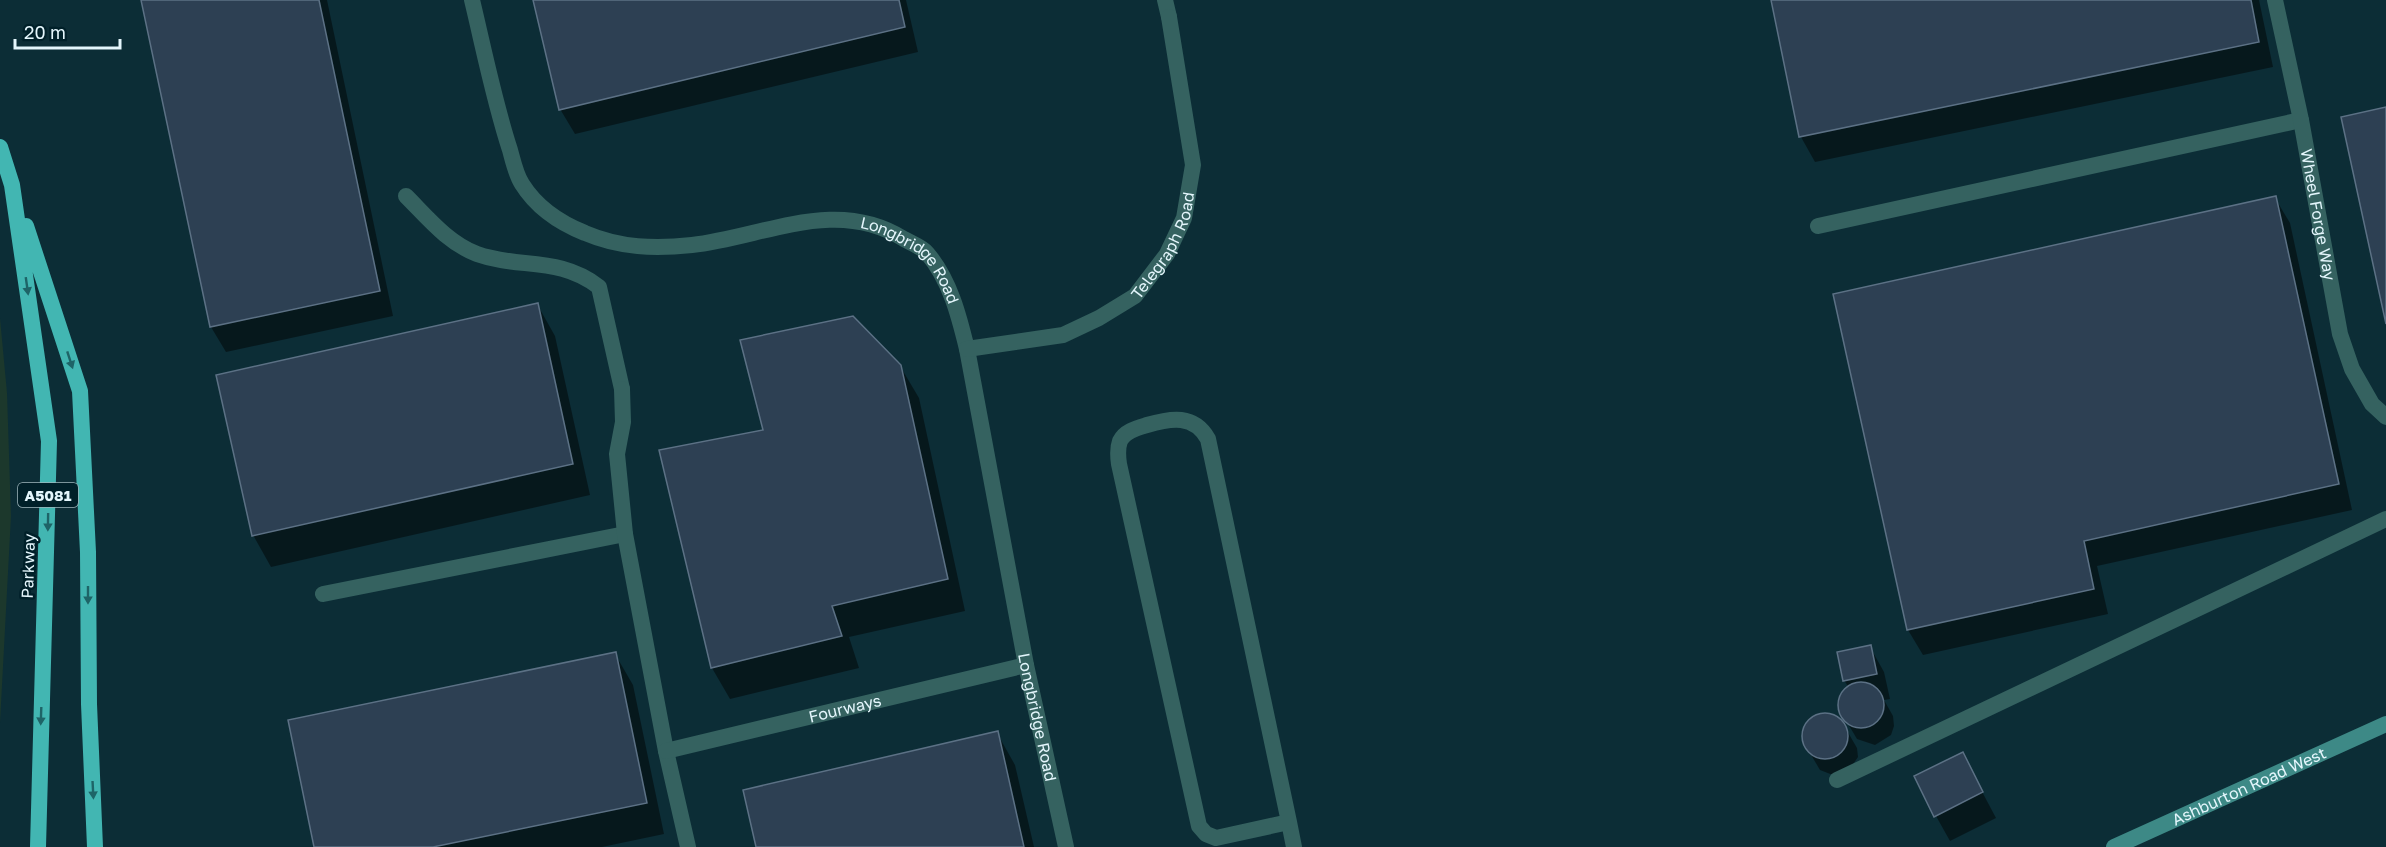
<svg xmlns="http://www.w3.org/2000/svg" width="2386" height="847" viewBox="0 0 2386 847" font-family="'Golos Text',sans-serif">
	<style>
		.built { fill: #0c2d36 }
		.green { fill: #1c382c }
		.shadow { fill: #0007 }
		.building { fill: #2d4053; stroke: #5c7185; stroke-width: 1.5 }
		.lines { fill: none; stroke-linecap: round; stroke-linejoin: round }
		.service { stroke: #356260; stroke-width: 16 }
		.minor { stroke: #356260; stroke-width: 16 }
		.secondary { stroke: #3d8986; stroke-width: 16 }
		.trunk { stroke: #42b6b2; stroke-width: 16 }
		.oneway { fill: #1e6467 }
		.labels { text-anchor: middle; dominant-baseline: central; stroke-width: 5; stroke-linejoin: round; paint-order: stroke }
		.shield { fill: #002029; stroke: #a0b6bd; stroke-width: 1.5 }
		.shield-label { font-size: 15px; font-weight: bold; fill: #e4f6fc }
		.street-label { font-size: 16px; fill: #e4f6fc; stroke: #002029 }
	</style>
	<rect width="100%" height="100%" fill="#002029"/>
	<path class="built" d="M0 0H2386V847H0Z"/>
	<path class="green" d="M0 318 7 393 11 516 0 723Z"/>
	<path class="shadow" d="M143 0H327L393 316 226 352 211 327Z
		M535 0H906L918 52 575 134 560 109Z
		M1772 0H2259L2273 67 1815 162 1801 137Z
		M2275 198 2290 223 2352 510 2097 566 2108 614 1923 655 1908 630Z
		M537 304 555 336 590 495 271 567 253 535Z
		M900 366 919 398 965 611 849 637 859 668 730 699 712 668 661 451 765 431Z
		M1870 647 1884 672 1890 699 1884 700 1893 716 1894 726 1891 735 1875 745 1857 739 1841 712 1840 703 1849 688 1844 680Z
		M615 654 633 685 664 834 602 847H315Z
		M1833 716 1841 721 1846 729 1857 748 1858 757 1847 773 1838 777 1820 770 1804 743 1803 734 1806 724 1813 718Z
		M997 733 1015 765 1034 847H758Z
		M1962 754 1996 818 1950 841 1936 816Z"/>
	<path class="building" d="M141 0H319L380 291 210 327Z
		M533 0H899L905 27 559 110Z
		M1771 0H2251L2259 42 1799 137Z
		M2386 107V324L2341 117Z
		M2276 196 2339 484 2084 541 2094 589 1907 630 1833 294Z
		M538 303 573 464 252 536 216 375Z
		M853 316 901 365 948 579 832 606 842 636 711 668 659 450 763 430 740 340Z
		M1871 645 1877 674 1843 681 1837 652Z
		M616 652 647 803 433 847H314L288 720Z
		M1838 705a23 23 0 1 1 46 0a23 23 0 1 1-46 0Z
		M1802 736a23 23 0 1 1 46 0a23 23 0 1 1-46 0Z
		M998 731 1024 847H756L743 790Z
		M1963 752 1983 792 1934 817 1914 776Z"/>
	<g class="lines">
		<path class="service" d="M1165 0 1169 17
			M406 196C428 218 448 243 477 254 519 269 559 256 599 287L622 389
			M1818 226 2301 120
			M323 594 625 534
			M1837 780 2386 519
			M1289 822 1216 838 1206 834 1199 826 1119 464C1118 457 1117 449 1120 441 1125 431 1137 428 1147 425 1171 418 1194 414 1208 439L1289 822 1294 847"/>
		<g class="minor">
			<path id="s1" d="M472 0C484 50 494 101 510 150 513 161 516 175 522 184 537 208 560 223 585 233 620 248 655 249 692 245 764 237 836 196 904 239 911 243 922 247 927 253 950 280 959 316 967 349L1026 665 1066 847"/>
			<path id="s2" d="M2275 0 2301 120 2340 334 2352 369 2372 404 2386 417"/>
			<path id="s3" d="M967 349 1063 335 1099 318 1135 296 1167 254 1184 218 1193 165 1169 17"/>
			<path d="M622 389 623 422 617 454 625 534 666 751 688 847"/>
			<path id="s4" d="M666 751 1026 665"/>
		</g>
		<path class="secondary" id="s5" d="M2114 847 2386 724"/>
		<path class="trunk" d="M0 147 12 185 49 441 38 847
			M26 226 80 391 88 552 89 704 95 847"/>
	</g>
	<defs><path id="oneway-solid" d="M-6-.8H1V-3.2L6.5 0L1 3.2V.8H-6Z" transform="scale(1.5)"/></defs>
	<g class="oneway">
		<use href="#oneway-solid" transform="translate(27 286) rotate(82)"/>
		<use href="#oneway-solid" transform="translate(70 360) rotate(72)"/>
		<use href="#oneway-solid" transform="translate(48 522) rotate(91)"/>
		<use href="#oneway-solid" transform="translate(88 595) rotate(90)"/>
		<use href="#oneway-solid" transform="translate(41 716) rotate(92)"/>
		<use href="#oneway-solid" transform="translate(93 790) rotate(87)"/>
	</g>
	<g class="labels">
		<rect class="shield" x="18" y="483" width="60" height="24" rx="4.5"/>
		<g class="shield-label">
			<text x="48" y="495">A5081</text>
		</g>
		<g class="street-label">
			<text stroke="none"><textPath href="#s2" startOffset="219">Wheel Forge Way</textPath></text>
			<text stroke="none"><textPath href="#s3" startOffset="238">Telegraph Road</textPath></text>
			<text stroke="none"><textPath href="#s1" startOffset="618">Longbridge Road</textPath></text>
			<text transform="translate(28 566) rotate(-88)">Parkway</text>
			<text stroke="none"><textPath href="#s4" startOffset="184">Fourways</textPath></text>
			<text stroke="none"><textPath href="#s1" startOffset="1106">Longbridge Road</textPath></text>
			<text stroke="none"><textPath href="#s5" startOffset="148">Ashburton Road West</textPath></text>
		</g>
	</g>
	<path d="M15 39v9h105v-9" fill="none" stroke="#e4f6fc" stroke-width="3"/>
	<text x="24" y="39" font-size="18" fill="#e4f6fc" stroke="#002029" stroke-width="4.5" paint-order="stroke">20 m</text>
</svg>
